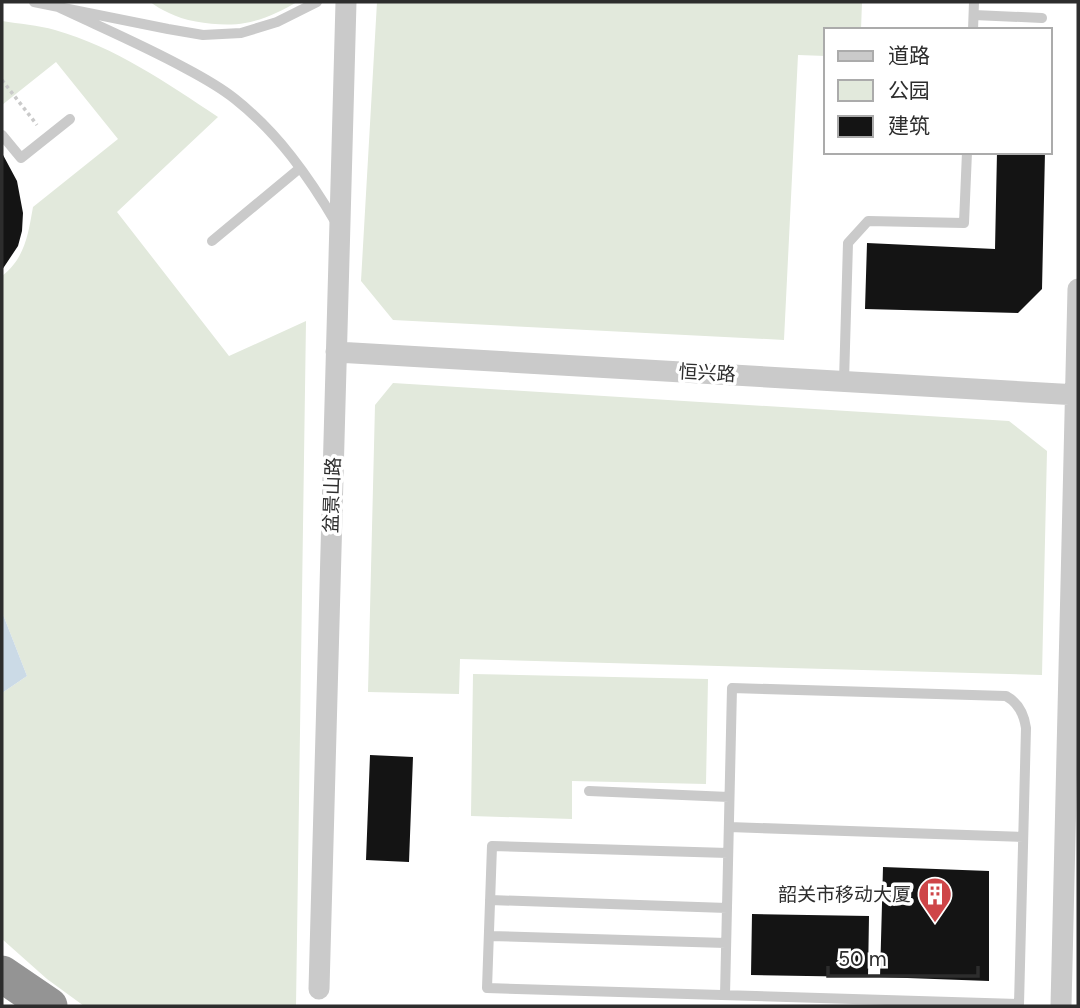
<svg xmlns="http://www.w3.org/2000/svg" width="1080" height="1008" viewBox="0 0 1080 1008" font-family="Figtree,'Noto Sans SC',sans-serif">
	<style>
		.green { fill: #e2e9dc }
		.water { fill: #cbdae6 }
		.building { fill: #141414 }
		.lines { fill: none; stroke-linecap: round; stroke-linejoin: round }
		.path { stroke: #cacaca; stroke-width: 3.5; stroke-dasharray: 3.5 3.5; stroke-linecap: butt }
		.lane { stroke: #cacaca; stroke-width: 10 }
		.street { stroke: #cacaca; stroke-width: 21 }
		.highway { stroke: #949494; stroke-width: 37 }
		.labels { text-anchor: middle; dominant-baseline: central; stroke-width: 7; stroke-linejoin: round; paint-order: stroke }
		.street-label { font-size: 19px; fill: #2d2d2d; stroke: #fff }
		.poi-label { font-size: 19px; fill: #2d2d2d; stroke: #fff; text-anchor: end }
	</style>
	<rect width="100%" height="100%" fill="#fff"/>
	<path class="green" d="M150 2H297C282 11 263 20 245 23 225 27 188 23 169 13 162 10 156 6 150 2Z
		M377 2H862L861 30H826V56L798 55 784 340 393 320 361 281Z
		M2 21C19 24 38 25 55 30 115 47 167 83 218 117L117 212 229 356 306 321 296 1006H84L47 979 2 939V693L27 676 2 612V276C25 258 28 235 33 207L118 139 56 62 2 105Z
		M393 383 1009 421 1047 451 1042 675 460 659 459 694 368 692 375 405Z
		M473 674 708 679 706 784 572 781V819L471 816Z"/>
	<path class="water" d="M2 612 27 676 2 693Z"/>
	<path class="building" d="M997 152H1045L1042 289 1018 313 865 309 867 243 995 249Z
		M2 153 17 181 23 213 22 231 18 246 2 270Z
		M370 755 413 757 409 862 366 860Z
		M883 867 989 871V981L880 977Z
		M752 914 869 916 868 977 751 975Z"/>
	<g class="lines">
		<path class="path" d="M2 80 37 125"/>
		<path class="lane" d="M34 2 168 29 203 35 241 33 277 22 317 2
			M54 5C98 26 143 45 185 68 202 77 220 87 235 99 278 133 309 177 336 223
			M974 15 1042 18
			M973 30 974 2
			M2 135 21 158 70 119
			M212 241 300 168
			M844 381 848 243 868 221 964 223 967 152
			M589 791 729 797
			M729 827 1023 837
			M490 900 727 908
			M489 936 726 943
			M725 995 732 688 1006 696C1019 703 1024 714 1026 728L1019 1004 487 988 492 846 728 853"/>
		<path class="street" d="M336 352 1078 395
			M319 989 346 2
			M1061 1006 1078 289"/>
		<path class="highway" d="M2 974 49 1006"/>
	</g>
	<defs>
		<g id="building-pin" transform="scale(1.75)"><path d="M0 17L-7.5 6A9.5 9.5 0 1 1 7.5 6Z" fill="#ce4548" stroke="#fff"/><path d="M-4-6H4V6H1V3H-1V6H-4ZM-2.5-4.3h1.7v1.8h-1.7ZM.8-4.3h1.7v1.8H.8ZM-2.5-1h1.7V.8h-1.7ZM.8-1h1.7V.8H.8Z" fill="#fff"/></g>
	</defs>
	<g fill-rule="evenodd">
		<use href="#building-pin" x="935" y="894"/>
	</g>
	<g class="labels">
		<g class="street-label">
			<text transform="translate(707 373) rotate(3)">恒兴路</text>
			<text transform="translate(332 495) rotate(-88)">盆景山路</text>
		</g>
		<g class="poi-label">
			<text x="911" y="894">韶关市移动大厦</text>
		</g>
	</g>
	<rect width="1080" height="1008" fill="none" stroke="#2d2d2d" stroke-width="7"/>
	<rect x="824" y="28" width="228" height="126" fill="#ffffff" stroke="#ababab" stroke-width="2"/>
	<rect x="838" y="51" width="35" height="10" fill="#cacaca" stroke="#ababab" stroke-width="2"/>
	<text x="888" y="63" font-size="21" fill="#2d2d2d">道路</text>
	<rect x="838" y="80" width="35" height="21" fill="#e2e9dc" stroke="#ababab" stroke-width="2"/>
	<text x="888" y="98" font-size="21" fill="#2d2d2d">公园</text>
	<rect x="838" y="116" width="35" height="21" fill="#141414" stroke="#ababab" stroke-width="2"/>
	<text x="888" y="133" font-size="21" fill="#2d2d2d">建筑</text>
	<path d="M828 966v10h150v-10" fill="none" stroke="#2d2d2d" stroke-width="3.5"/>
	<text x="838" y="966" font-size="21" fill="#2d2d2d" stroke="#ffffff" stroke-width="5" paint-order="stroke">50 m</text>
</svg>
